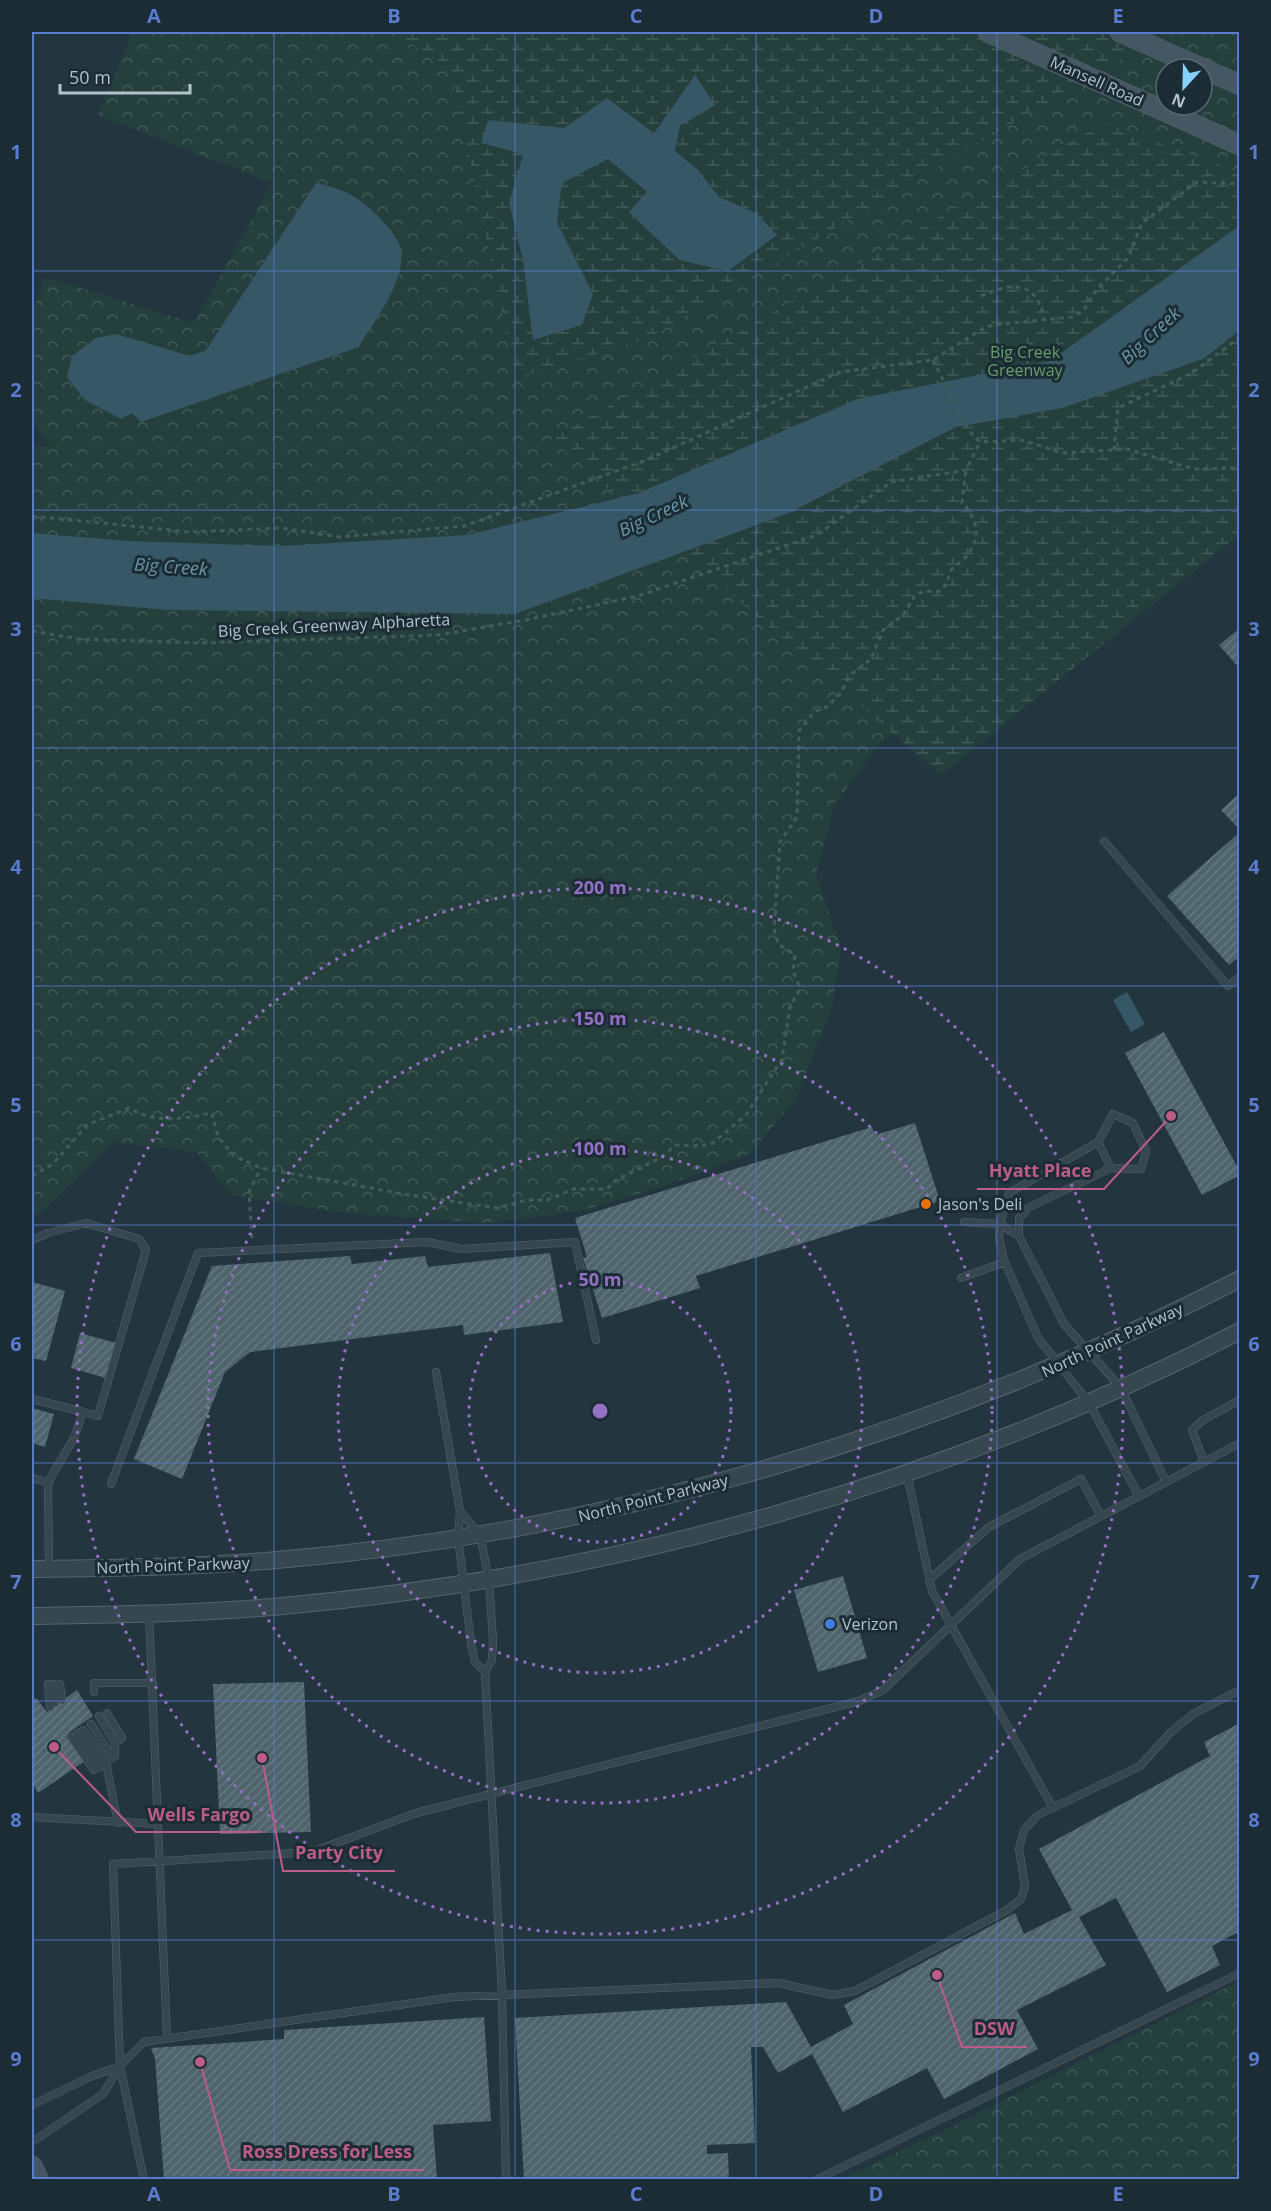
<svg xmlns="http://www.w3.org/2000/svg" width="1271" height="2211" viewBox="0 0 1271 2211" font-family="'Open Sans',sans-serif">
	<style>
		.forest { fill: url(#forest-crowns); fill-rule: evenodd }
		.wetland { fill: url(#wetland-marsh); fill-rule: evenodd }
		.water { fill: #365766 }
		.building { fill: url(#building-hatch) }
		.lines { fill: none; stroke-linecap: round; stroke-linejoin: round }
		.service-casing { stroke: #55646d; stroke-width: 8 }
		.tertiary-casing { stroke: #55646d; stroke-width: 18 }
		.secondary-casing { stroke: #55646d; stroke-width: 21 }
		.path { stroke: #435c58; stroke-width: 3; stroke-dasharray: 4.5 4.5; stroke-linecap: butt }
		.service { stroke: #37474f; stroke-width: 7 }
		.tertiary { stroke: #37474f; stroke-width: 16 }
		.secondary { stroke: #455762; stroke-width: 20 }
		.grid { fill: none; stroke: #597cd2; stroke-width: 1.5; stroke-opacity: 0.55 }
		.ring { fill: none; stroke: #946fc4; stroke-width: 3; stroke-dasharray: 3 6 }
		.food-dot { fill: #e8710a; stroke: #1c2c34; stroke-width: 2 }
		.shop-dot { fill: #3f7fe0; stroke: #1c2c34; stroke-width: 2 }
		.labels { text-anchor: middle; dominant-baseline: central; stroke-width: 6; stroke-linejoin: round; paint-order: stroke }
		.street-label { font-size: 16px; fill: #b3c1ca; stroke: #1c2c34 }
		.park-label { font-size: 16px; fill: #6a9c69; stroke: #1c2c34 }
		.poi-label { font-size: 16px; fill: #b3c1ca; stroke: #1c2c34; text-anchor: start }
		.water-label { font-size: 18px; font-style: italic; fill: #6b96aa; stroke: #1c2c34 }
		.centre { fill: #946fc4; stroke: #1c2c34; stroke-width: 3 }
		.ring-label { font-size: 18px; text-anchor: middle; font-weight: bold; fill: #946fc4; stroke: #1c2c34; stroke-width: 6; stroke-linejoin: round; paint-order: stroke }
		.leader { fill: none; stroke: #bc5c87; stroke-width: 2 }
		.callout-dot { fill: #bc5c87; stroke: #1c2c34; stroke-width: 2 }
		.callout-label { font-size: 18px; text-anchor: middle; font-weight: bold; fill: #bc5c87; stroke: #1c2c34; stroke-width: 6; stroke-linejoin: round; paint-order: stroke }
		.neatline { fill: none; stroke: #597cd2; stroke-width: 2 }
		.grid-label { font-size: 20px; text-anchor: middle; font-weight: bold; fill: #597cd2 }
	</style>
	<defs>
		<pattern id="forest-crowns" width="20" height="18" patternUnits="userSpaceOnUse" patternTransform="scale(1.5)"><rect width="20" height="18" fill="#25403c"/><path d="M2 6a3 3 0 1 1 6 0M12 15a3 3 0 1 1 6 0" fill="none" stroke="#425a57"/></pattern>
		<pattern id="wetland-marsh" width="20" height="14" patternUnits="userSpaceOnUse" patternTransform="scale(1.5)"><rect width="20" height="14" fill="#25403c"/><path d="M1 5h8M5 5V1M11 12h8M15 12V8" fill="none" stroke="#425a57"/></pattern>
		<pattern id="building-hatch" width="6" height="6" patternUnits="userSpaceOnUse" patternTransform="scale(1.5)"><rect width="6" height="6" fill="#4e636c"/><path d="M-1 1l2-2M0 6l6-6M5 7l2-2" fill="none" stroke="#657880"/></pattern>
	</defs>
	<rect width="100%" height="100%" fill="#23363f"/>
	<path class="forest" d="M133 32H392L451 67 513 365 650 337 1167 32H1239V513L966 682 879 744 835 804 816 875 841 948 832 1007 795 1100 750 1154 667 1185 581 1211 486 1223 345 1213 231 1195 197 1152 114 1142 42 1211 32 1217V446H51L32 421V314L45 277 194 323 272 183 98 115ZM1166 69H1202V105H1166Z
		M1239 1981V2179H840L943 2131Z"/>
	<path class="wetland" d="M392 32H1167L650 337 516 379 451 68ZM695 76 680 126 675 151 697 169 719 197 756 213 647 192 608 159 562 182 557 221 593 294 582 324 533 340 523 260 509 203 523 154 488 120 564 128 607 99 654 133Z
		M1104 123 1239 172V535L941 775 551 439Z"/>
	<path class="water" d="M695 75 715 105 680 126 675 151 697 169 719 197 756 213 777 235 728 271 679 260 629 212 647 192 608 159 562 183 557 222 593 294 582 325 533 340 523 260 509 203 523 154 481 143 488 120 564 128 607 98 654 133Z
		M316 183C343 189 360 197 379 217 387 225 400 240 401 251 405 284 374 320 359 347L141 422 132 413 121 419 85 400 67 377 72 356 96 338 116 334 190 356 206 350Z
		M1239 226V331L1203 359 1062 408 956 427 789 513 515 614 167 610 32 598V533L128 541 282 546 467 535 639 493 857 399 1050 361Z
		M1127 992 1145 1024 1131 1032 1113 1000Z"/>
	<path class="building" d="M1240 628V669L1219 645Z
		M1240 793V830L1221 810Z
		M1240 832V956L1229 965 1167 896Z
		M1164 1032 1240 1172V1175L1202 1195 1125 1053Z
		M915 1123 940 1201 696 1276 700 1288 602 1318 583 1258 587 1257 575 1218 872 1127 875 1135Z
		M550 1253 563 1322 464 1335 463 1325 250 1352 225 1372 182 1479 134 1459 212 1266 350 1256 352 1264 425 1256 428 1267Z
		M32 1282 65 1291 46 1361 32 1358Z
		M80 1333 116 1343 106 1378 71 1368Z
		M32 1408 54 1414 45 1447 32 1443Z
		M843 1576 867 1658 818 1672 794 1590Z
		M304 1682 311 1832 220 1834 213 1684Z
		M77 1690 93 1716 67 1734 85 1761 38 1793 32 1782V1701L36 1698 47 1712Z
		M1240 1723V1931L1212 1946 1220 1965 1167 1992 1116 1898 1079 1917 1106 1965 1017 2010 1038 2049 944 2099 927 2068 843 2112 812 2054 778 2073 763 2047H751L755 2143 707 2145V2154L728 2153 729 2180H524L515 2018 786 2002 811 2047 853 2024 844 2005 1015 1913 1024 1934 1072 1910 1039 1849 1210 1756 1204 1742Z
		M484 2017 491 2121 433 2125 437 2180H164L155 2059 151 2048 284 2039V2030Z"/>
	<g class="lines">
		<g class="service-casing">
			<path id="service" d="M1104 841 1228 986 1240 977
				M1098 1142 1113 1114 1133 1123 1146 1151 1141 1169 1111 1168
				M964 1222 1000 1224 1019 1236 1064 1324 1121 1388 1166 1482
				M1019 1236V1218L1028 1208 1111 1168 1098 1142 1009 1193 1000 1224 999 1239 1004 1260 1038 1338 1089 1403 1139 1496
				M32 1240 48 1233 86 1223 139 1239 146 1250 98 1416 83 1412
				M961 1278 1005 1262
				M436 1372 460 1511 458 1538 471 1643 475 1662 485 1672
				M32 1399 83 1412 74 1438 51 1477 48 1486 49 1567
				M1204 1462 1192 1430 1203 1420 1240 1400
				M907 1474 932 1591 1053 1808
				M32 1478 49 1483
				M111 1484 198 1253 427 1242 462 1249 575 1242 596 1340
				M460 1511 480 1535 489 1580 493 1640 492 1660 485 1672 502 1994 506 2180
				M929 1580 989 1527 1081 1479 1101 1516
				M149 1613 167 2038
				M94 1683V1692
				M98 1683H153
				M48 1684 50 1707
				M54 1684 55 1703
				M60 1684 62 1700
				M99 1716 115 1743
				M91 1724 113 1758
				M83 1730 106 1763 118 1823
				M77 1733 100 1767
				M71 1737 94 1770 115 1756V1743L122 1738 107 1713
				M32 1817 158 1824
				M32 2105 90 2077 120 2066
				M32 2142 103 2094 120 2066 144 2042 454 1997 778 1983 833 1995 855 1991 1007 1910 1021 1899 1025 1886 1019 1849 1024 1830 1038 1815 1140 1766 1171 1732 1193 1714 1240 1690
				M144 2180 120 2066 113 1864 312 1852 416 1813 859 1701 883 1690 1020 1559 1240 1443
				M816 2180 1240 1973"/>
		</g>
		<g class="tertiary-casing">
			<path id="tertiary" d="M32 1569C113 1568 196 1567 277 1560 614 1532 939 1433 1240 1279
				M32 1616C115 1614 200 1614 283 1606 616 1576 942 1484 1240 1331"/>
		</g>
		<g class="secondary-casing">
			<path id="secondary" d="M988 32 1240 145
				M1120 32 1240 85
				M32 2166 39 2180"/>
		</g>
		<path class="path" d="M981 296C1010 283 1036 279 1044 318
			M933 360 968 430 980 442 1022 440 1062 453 1127 449 1194 469 1240 468
			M1114 450 1118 408 1192 373 1240 337
			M32 516 190 532 281 528 340 537 464 526 644 461 840 372 933 360 982 329 993 325 1072 317 1083 311 1097 289 1128 258 1142 223 1197 182 1240 184
			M32 631 79 639 201 643 438 635 526 620 638 596 817 535 891 482 966 470 980 442
			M32 1176 53 1164 87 1125 129 1108C156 1124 182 1119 212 1113L218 1137 234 1156 261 1168 409 1195 498 1208 527 1200H547L573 1189H607L616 1180 660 1158 676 1145 701 1146 713 1143 746 1115 782 1059 790 1007 800 988 793 971 795 955 778 944 774 928 780 842 797 817 799 731 814 712 827 707 841 693 850 675 871 659 883 630 903 615 916 594 926 591 938 592C948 586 947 578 952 569 955 565 959 564 963 560 982 540 979 521 962 503L966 470
			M252 1238 249 1192 261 1168"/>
		<use href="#service" class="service"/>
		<use href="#tertiary" class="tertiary"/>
		<use href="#secondary" class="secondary"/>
	</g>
	<path class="grid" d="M274 32V2180M515 32V2180M756 32V2180M997 32V2180M32 271H1240M32 510H1240M32 748H1240M32 986H1240M32 1225H1240M32 1463H1240M32 1701H1240M32 1940H1240"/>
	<g class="ring">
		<circle cx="600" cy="1411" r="131"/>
		<circle cx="600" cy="1411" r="262"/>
		<circle cx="600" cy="1411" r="392"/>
		<circle cx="600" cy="1411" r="523"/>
	</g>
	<circle class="food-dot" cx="926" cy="1204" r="6"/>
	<circle class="shop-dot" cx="830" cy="1624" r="6"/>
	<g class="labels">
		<g class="street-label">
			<text transform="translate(1097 81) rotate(24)">Mansell Road</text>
			<text transform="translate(334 625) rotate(-3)">Big Creek Greenway Alpharetta</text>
			<text transform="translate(1112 1340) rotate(-25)">North Point Parkway</text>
			<text transform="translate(653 1498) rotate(-14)">North Point Parkway</text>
			<text transform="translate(173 1565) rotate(-2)">North Point Parkway</text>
		</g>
		<g class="park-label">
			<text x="1025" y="352">Big Creek<tspan x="1025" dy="18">Greenway</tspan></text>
		</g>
		<g class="poi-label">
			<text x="938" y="1204">Jason's Deli</text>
			<text x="842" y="1624">Verizon</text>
		</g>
		<g class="water-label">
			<text transform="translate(1150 335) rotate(-43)">Big Creek</text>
			<text transform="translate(653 515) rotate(-25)">Big Creek</text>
			<text transform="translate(171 566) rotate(4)">Big Creek</text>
		</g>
	</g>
	<circle cx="600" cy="1411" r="9" class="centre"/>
	<g class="ring-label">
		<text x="600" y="894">200 m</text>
		<text x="600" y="1025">150 m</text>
		<text x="600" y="1155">100 m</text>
		<text x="600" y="1286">50 m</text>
	</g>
	<path class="leader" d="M1171 1116L1104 1189H977M54 1747L136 1832H262M262 1758L283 1871H395M937 1975L962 2047H1027M200 2062L230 2170H424"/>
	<g class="callout-dot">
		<circle cx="1171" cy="1116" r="6"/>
		<circle cx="54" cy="1747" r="6"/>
		<circle cx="262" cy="1758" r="6"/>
		<circle cx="937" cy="1975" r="6"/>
		<circle cx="200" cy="2062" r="6"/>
	</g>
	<g class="callout-label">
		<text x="1040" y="1177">Hyatt Place</text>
		<text x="199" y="1821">Wells Fargo</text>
		<text x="339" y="1859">Party City</text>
		<text x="994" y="2035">DSW</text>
		<text x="327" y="2158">Ross Dress for Less</text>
	</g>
	<rect width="1271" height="2211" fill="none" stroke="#1c2c34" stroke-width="66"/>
	<g transform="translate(1184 87) rotate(202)"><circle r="28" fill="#1c2c34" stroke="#586870" stroke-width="1.5"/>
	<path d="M0-4.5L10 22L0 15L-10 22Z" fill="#86d1fc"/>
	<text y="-9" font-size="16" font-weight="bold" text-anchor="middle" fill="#b3c1ca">N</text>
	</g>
	<path d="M60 84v9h130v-9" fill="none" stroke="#b3c1ca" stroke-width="3"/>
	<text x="69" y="84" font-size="18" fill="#b3c1ca" stroke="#1c2c34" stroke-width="4.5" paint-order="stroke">50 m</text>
	<rect x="33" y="33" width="1205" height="2145" class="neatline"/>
	<g class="grid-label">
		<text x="154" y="23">A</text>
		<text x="394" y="23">B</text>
		<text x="636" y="23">C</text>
		<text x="876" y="23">D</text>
		<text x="1118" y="23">E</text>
		<text x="16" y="159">1</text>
		<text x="1254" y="159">1</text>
		<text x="16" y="397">2</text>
		<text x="1254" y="397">2</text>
		<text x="16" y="636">3</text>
		<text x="1254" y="636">3</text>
		<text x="16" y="874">4</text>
		<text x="1254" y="874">4</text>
		<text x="16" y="1112">5</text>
		<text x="1254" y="1112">5</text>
		<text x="16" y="1351">6</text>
		<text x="1254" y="1351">6</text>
		<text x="16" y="1589">7</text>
		<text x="1254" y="1589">7</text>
		<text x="16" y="1827">8</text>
		<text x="1254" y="1827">8</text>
		<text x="16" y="2066">9</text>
		<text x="1254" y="2066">9</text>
		<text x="154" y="2201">A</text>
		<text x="394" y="2201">B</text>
		<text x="636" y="2201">C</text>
		<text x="876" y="2201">D</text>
		<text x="1118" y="2201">E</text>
	</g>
</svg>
